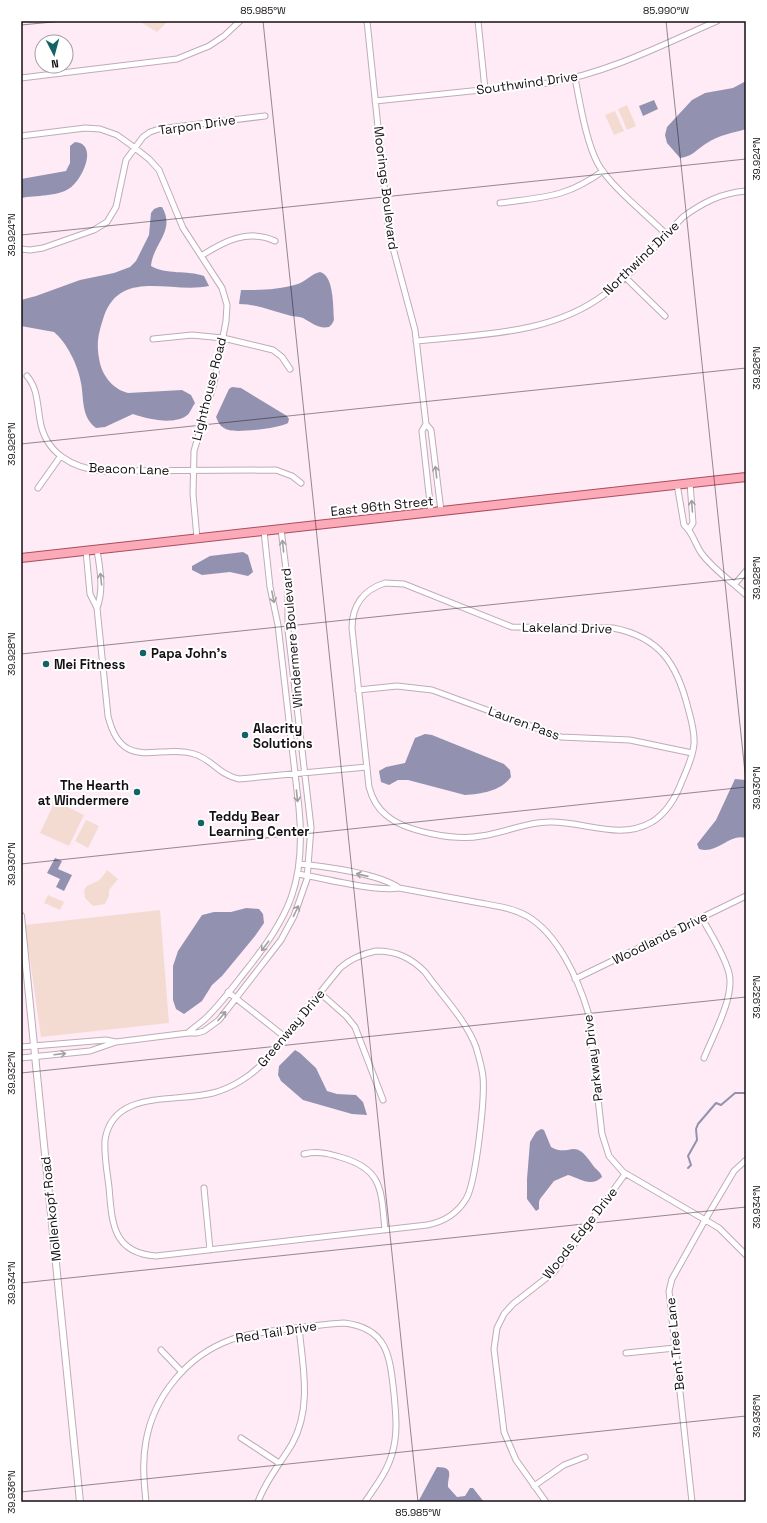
<svg xmlns="http://www.w3.org/2000/svg" width="767" height="1523" viewBox="0 0 767 1523" font-family="'Space Grotesk',sans-serif">
	<style>
		.green { fill: #f4dbd2 }
		.water { fill: #9292b0 }
		.lines { fill: none; stroke-linecap: round; stroke-linejoin: round }
		.stream { stroke: #9292b0; stroke-width: 2 }
		.minor-casing { stroke: #c0abb7; stroke-width: 7 }
		.tertiary-casing { stroke: #c0abb7; stroke-width: 8 }
		.primary-casing { stroke: #aa4d5f; stroke-width: 10 }
		.minor { stroke: #fff; stroke-width: 5 }
		.tertiary { stroke: #fff; stroke-width: 6 }
		.primary { stroke: #fca9b8; stroke-width: 8 }
		.oneway { stroke: #a19fa0 }
		.ticks { fill: none; stroke: #150e12; stroke-width: 1; stroke-opacity: 0.45 }
		.poi-dot { fill: #136366; stroke: #fff; stroke-width: 1.5 }
		.labels { text-anchor: middle; dominant-baseline: central; stroke-width: 4; stroke-linejoin: round; paint-order: stroke }
		.street-label { font-size: 13px; fill: #150e12; stroke: #fff }
		.poi-label { font-size: 13px; font-weight: bold; fill: #150e12; stroke: #fff; text-anchor: start }
		.neatline { fill: none; stroke: #150e12; stroke-width: 1.5 }
		.ticks-label { font-size: 10px; text-anchor: middle; fill: #150e12 }
	</style>
	<rect width="100%" height="100%" fill="#feebf5"/>
	<path class="green" d="M139 21H168L157 32Z
		M627 105 636 126 627 130 618 109Z
		M615 111 624 131 614 135 605 115Z
		M55 801 84 815 69 846 40 833Z
		M86 820 99 826 88 848 75 841Z
		M107 870 118 879 109 890V896L105 904 93 906 85 898C82 883 91 886 99 880 102 878 105 873 107 870Z
		M48 895 64 902 60 910 44 903Z
		M160 910 169 1023 41 1037 25 925Z"/>
	<path class="water" d="M746 81V129C733 133 719 135 707 143 697 149 692 157 680 158L667 143 665 135 667 127 692 100 705 93 733 88Z
		M654 100 658 109 643 116 639 106Z
		M75 142C99 144 82 180 70 188 57 197 36 195 21 198V179L66 171 70 163V146Z
		M159 207H162C176 231 153 243 151 266 166 275 187 270 204 276L209 286C172 294 121 268 104 316 99 332 96 341 99 358 101 374 112 389 128 393L182 390 191 395 195 403C192 407 190 414 186 416 173 425 147 419 133 414L105 427 96 428C81 417 84 398 81 383 78 365 67 343 54 332L21 326V300L36 296 80 280 114 273 130 267 136 261 149 235 151 213 154 209Z
		M320 272C334 275 333 307 334 320L332 324 329 327C318 329 312 323 303 318 299 316 292 317 288 315 271 311 257 304 239 304L241 290C260 290 279 290 298 284 306 281 311 274 320 272Z
		M232 387 241 388 287 416 289 419 288 423C281 428 237 433 229 430 221 428 219 424 216 417L229 389Z
		M243 552 248 555 253 572 248 576 230 572 202 575 192 570V566L210 556Z
		M425 734 432 735 504 764 510 770 511 777C501 791 482 794 465 795L408 780H398L389 785 381 782 379 771 386 767 405 763 415 738Z
		M735 779 746 780V838C729 833 717 855 699 849L697 844 716 820Z
		M55 858 62 861 58 869 72 875 64 891 56 887 60 879 47 873Z
		M246 908 259 909 263 914 264 923 255 936 222 976 212 985 202 1001 184 1014 176 1009 173 1000V966L178 951 202 915 214 912H231Z
		M295 1050 300 1053 316 1068 327 1091 337 1094 356 1095 363 1102 367 1115 352 1114 303 1100 281 1081 278 1075 279 1066Z
		M541 1129 544 1130 551 1147C571 1158 573 1136 592 1164 595 1169 601 1172 602 1177 591 1188 579 1178 568 1175L554 1181 540 1199 539 1202V1209L536 1211 527 1199V1179L530 1142 536 1132Z
		M437 1467C456 1467 447 1477 448 1487L457 1497 465 1496 470 1488H473L484 1502H418Z"/>
	<g class="lines">
		<path class="stream" d="M688 1168 691 1165 688 1156 697 1140 696 1129 698 1124 716 1103 721 1105 735 1093H746"/>
		<g class="minor-casing">
			<path id="minor" d="M367 21 389 233 415 330 426 424 431 430 441 511
				M478 21 485 89
				M21 78 177 59 209 46 224 36 240 21
				M575 78C580 103 586 142 598 164 612 188 646 214 666 234
				M375 101 549 83C608 73 662 45 717 21
				M21 136 85 128 100 129 117 135 135 148 149 159 159 170 183 228 222 288 227 305 226 321 214 383 194 451 193 494 197 538
				M500 203C543 197 566 198 603 171
				M21 249 30 250 43 248 94 230 107 222 116 207 126 160 143 137 150 132 159 129 265 116
				M201 256C223 242 248 228 275 241
				M625 277 665 316
				M153 339 192 335 223 338 273 350 282 357 290 369
				M416 341C480 334 551 335 605 294 634 273 657 243 683 217 702 203 721 193 746 191
				M27 376C38 389 37 404 40 420 45 453 73 469 104 471L276 470 292 476 301 483
				M426 424 422 431 431 512
				M677 484 684 525C693 532 695 545 702 554 714 570 731 581 746 595
				M38 488 60 457
				M689 529 693 523 690 483
				M97 550C100 569 104 589 97 608L108 716C122 774 159 743 194 754 212 759 219 775 239 779L367 767
				M86 551 90 594 97 608
				M385 583 404 584 512 627 613 628C660 637 677 664 688 708 691 719 695 732 694 744 693 757 687 769 682 781 676 797 668 812 652 822 619 841 584 821 549 822 526 822 504 833 481 836 457 841 405 832 386 815 377 808 372 798 369 787L352 628C352 606 363 590 385 583Z
				M735 584 746 571
				M358 690 397 686 432 690 561 737 630 740 692 753
				M299 864C324 866 380 874 399 888
				M298 874C323 878 375 892 399 888 426 893 453 898 480 903 496 906 513 908 527 916 558 934 578 979 588 1012L602 1134 609 1156 623 1172 719 1228 746 1255
				M702 918C711 935 724 954 729 973 735 997 713 1035 704 1058
				M376 951C397 951 411 958 425 972 442 996 466 1020 476 1047 479 1057 482 1067 483 1077 485 1098 476 1183 466 1199 457 1214 443 1222 427 1225L156 1256C112 1253 112 1222 109 1187 107 1171 104 1156 105 1140 113 1089 175 1103 213 1093 232 1088 251 1076 264 1062L340 968C351 958 362 954 376 951Z
				M575 979 746 896
				M228 992 285 1037
				M320 993 346 1016 355 1027 383 1100
				M188 1033C195 1026 203 1022 209 1015 222 1002 233 987 244 973 290 915 306 883 299 808L278 625 270 587 264 531
				M21 1047 106 1040 116 1042
				M21 1058 90 1051 116 1042 188 1033H197L204 1031 219 1020 271 953 281 940 294 916 307 879 311 827 288 630V585L281 529
				M304 1154C317 1151 327 1153 340 1157 383 1169 381 1190 385 1230
				M204 1188 210 1250
				M161 1350 182 1372
				M626 1353 675 1348
				M241 1438 279 1463
				M534 1486 564 1465 585 1457
				M146 1502C144 1482 142 1462 146 1441 154 1396 187 1356 230 1340 248 1333 267 1332 286 1329 305 1327 325 1324 344 1323 388 1328 390 1357 394 1394 396 1415 398 1434 392 1454 387 1472 375 1487 365 1502
				M258 1502C266 1480 280 1464 292 1444 312 1408 303 1367 299 1328
				M546 1502 516 1460 504 1432 494 1349 497 1328 504 1314 513 1304 554 1272 625 1174
				M692 1502 669 1291 672 1279 705 1220 734 1171 746 1160"/>
		</g>
		<g class="tertiary-casing">
			<path id="tertiary" d="M21 916 80 1502"/>
		</g>
		<g class="primary-casing">
			<path id="primary" d="M21 558 746 477"/>
		</g>
		<use href="#minor" class="minor"/>
		<use href="#tertiary" class="tertiary"/>
		<use href="#primary" class="primary"/>
	</g>
	<defs><path id="oneway-shaft" d="M-6 0H5M1.5-3L5.5 0L1.5 3" fill="none" stroke-width="1.6" stroke-linecap="round" stroke-linejoin="round"/></defs>
	<g class="oneway">
		<use href="#oneway-shaft" transform="translate(436 472) rotate(-97)"/>
		<use href="#oneway-shaft" transform="translate(692 506) rotate(-94)"/>
		<use href="#oneway-shaft" transform="translate(283 546) rotate(-96)"/>
		<use href="#oneway-shaft" transform="translate(101 579) rotate(-96)"/>
		<use href="#oneway-shaft" transform="translate(273 597) rotate(79)"/>
		<use href="#oneway-shaft" transform="translate(297 796) rotate(84)"/>
		<use href="#oneway-shaft" transform="translate(362 875) rotate(-167)"/>
		<use href="#oneway-shaft" transform="translate(296 911) rotate(-64)"/>
		<use href="#oneway-shaft" transform="translate(265 946) rotate(127)"/>
		<use href="#oneway-shaft" transform="translate(222 1016) rotate(-49)"/>
		<use href="#oneway-shaft" transform="translate(60 1054) rotate(-7)"/>
	</g>
	<path class="ticks" d="M263 21 418 1502M666 21 746 782M21 25 63 21M21 235 746 159M21 444 746 368M21 654 746 578M21 864 746 787M21 1073 746 997M21 1283 746 1207M21 1492 746 1416"/>
	<g class="poi-dot">
		<circle cx="143" cy="653" r="4"/>
		<circle cx="46" cy="664" r="4"/>
		<circle cx="245" cy="735" r="4"/>
		<circle cx="137" cy="792" r="4"/>
		<circle cx="201" cy="823" r="4"/>
	</g>
	<g class="labels">
		<g class="street-label">
			<text transform="translate(527 83) rotate(-8)">Southwind Drive</text>
			<text transform="translate(197 125) rotate(-8)">Tarpon Drive</text>
			<text transform="translate(386 188) rotate(83)">Moorings Boulevard</text>
			<text transform="translate(641 258) rotate(-44)">Northwind Drive</text>
			<text transform="translate(209 389) rotate(-76)">Lighthouse Road</text>
			<text transform="translate(129 469) rotate(2)">Beacon Lane</text>
			<text transform="translate(382 506) rotate(-6)">East 96th Street</text>
			<text transform="translate(567 628) rotate(1)">Lakeland Drive</text>
			<text transform="translate(292 638) rotate(-95)">Windermere Boulevard</text>
			<text transform="translate(524 723) rotate(20)">Lauren Pass</text>
			<text transform="translate(660 938) rotate(-26)">Woodlands Drive</text>
			<text transform="translate(291 1028) rotate(-50)">Greenway Drive</text>
			<text transform="translate(593 1058) rotate(-97)">Parkway Drive</text>
			<text transform="translate(51 1209) rotate(-96)">Mollenkopf Road</text>
			<text transform="translate(580 1233) rotate(-52)">Woods Edge Drive</text>
			<text transform="translate(276 1332) rotate(-9)">Red Tail Drive</text>
			<text transform="translate(675 1344) rotate(-96)">Bent Tree Lane</text>
		</g>
		<g class="poi-label">
			<text x="151" y="653">Papa John's</text>
			<text x="54" y="664">Mei Fitness</text>
			<text x="253" y="728">Alacrity<tspan x="253" dy="15">Solutions</tspan></text>
			<text x="129" y="785" text-anchor="end">The Hearth<tspan x="129" dy="15">at Windermere</tspan></text>
			<text x="209" y="816">Teddy Bear<tspan x="209" dy="15">Learning Center</tspan></text>
		</g>
	</g>
	<rect width="767" height="1523" fill="none" stroke="#ffffff" stroke-width="44"/>
	<g transform="translate(54 54) rotate(174)"><circle r="19" fill="#ffffff" stroke="#a19fa0"/>
	<path d="M0-3L7 15L0 10L-7 15Z" fill="#136366"/>
	<text y="-6" font-size="11" font-weight="bold" text-anchor="middle" fill="#150e12">N</text>
	</g>
	<rect x="22" y="22" width="723" height="1479" class="neatline"/>
	<g class="ticks-label">
		<text x="263" y="14">85.985°W</text>
		<text x="666" y="14">85.990°W</text>
		<text transform="translate(756 159) rotate(-90)" y="4">39.924°N</text>
		<text transform="translate(11 235) rotate(-90)" y="4">39.924°N</text>
		<text transform="translate(756 368) rotate(-90)" y="4">39.926°N</text>
		<text transform="translate(11 444) rotate(-90)" y="4">39.926°N</text>
		<text transform="translate(756 578) rotate(-90)" y="4">39.928°N</text>
		<text transform="translate(11 654) rotate(-90)" y="4">39.928°N</text>
		<text transform="translate(756 788) rotate(-90)" y="4">39.930°N</text>
		<text transform="translate(11 864) rotate(-90)" y="4">39.930°N</text>
		<text transform="translate(756 997) rotate(-90)" y="4">39.932°N</text>
		<text transform="translate(11 1073) rotate(-90)" y="4">39.932°N</text>
		<text transform="translate(756 1207) rotate(-90)" y="4">39.934°N</text>
		<text transform="translate(11 1283) rotate(-90)" y="4">39.934°N</text>
		<text transform="translate(756 1416) rotate(-90)" y="4">39.936°N</text>
		<text transform="translate(11 1492) rotate(-90)" y="4">39.936°N</text>
		<text x="418" y="1516">85.985°W</text>
	</g>
</svg>
